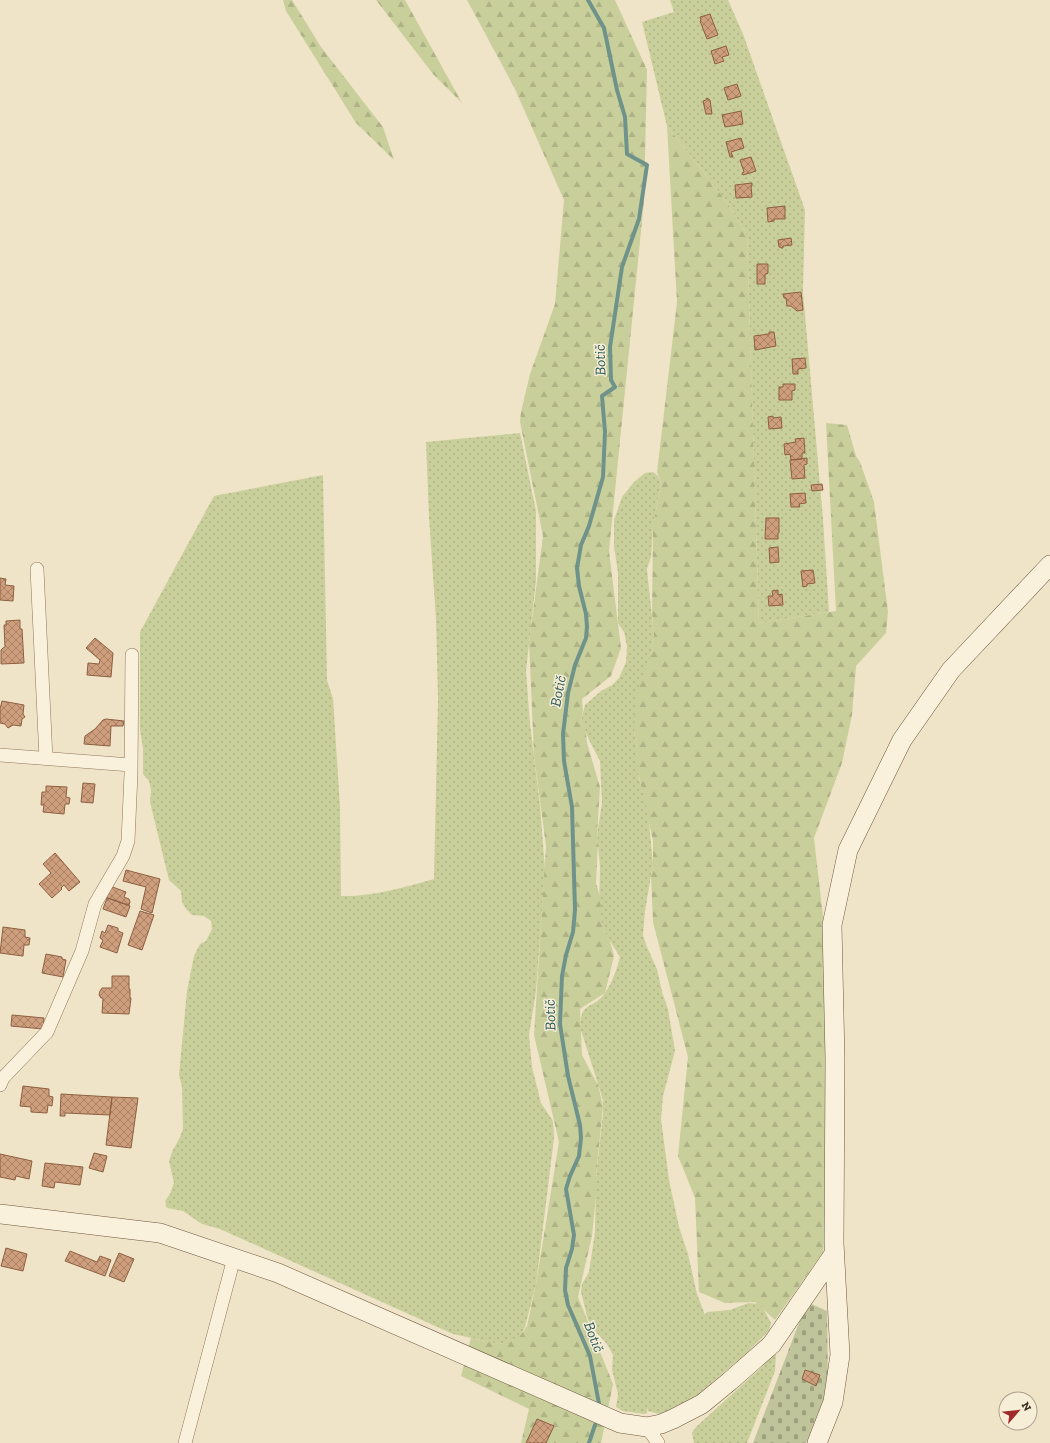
<svg xmlns="http://www.w3.org/2000/svg" width="1050" height="1443" viewBox="0 0 1050 1443" font-family="'Zilla Slab',serif">
	<style>
		.grass { fill: url(#grass-dots) }
		.forest { fill: url(#forest-firs) }
		.cemetery { fill: url(#cemetery-stones) }
		.lines { fill: none; stroke-linecap: round; stroke-linejoin: round }
		.stream { stroke: #6f938a; stroke-width: 4 }
		.building { fill: url(#building-cross-hatch); stroke: #8d5f41 }
		.street-casing { stroke: #8d765c; stroke-width: 14 }
		.secondary-casing { stroke: #6f573f; stroke-width: 20 }
		.street { stroke: #faf1dc; stroke-width: 13 }
		.secondary { stroke: #faf1dc; stroke-width: 19 }
		.labels { text-anchor: middle; dominant-baseline: central; stroke-width: 3; stroke-linejoin: round; paint-order: stroke }
		.water-label { font-size: 15px; font-style: italic; fill: #2f5d5a; stroke: #f7eed8 }
	</style>
	<defs>
		<pattern id="grass-dots" width="8" height="8" patternUnits="userSpaceOnUse"><rect width="8" height="8" fill="#c9cf9b"/><path d="M2 2h.1M6 6h.1" fill="none" stroke="#aeb285" stroke-width="1.8" stroke-linecap="round"/></pattern>
		<pattern id="forest-firs" width="22" height="20" patternUnits="userSpaceOnUse"><rect width="22" height="20" fill="#c9cf9b"/><path d="M5 1l3.5 6h-7zM16 11l3.5 6h-7z" fill="#aeb285"/></pattern>
		<pattern id="cemetery-stones" width="16" height="16" patternUnits="userSpaceOnUse"><rect width="16" height="16" fill="#bfc49a"/><path d="M2 7V4a2 2 0 0 1 4 0v3zM10 15v-3a2 2 0 0 1 4 0v3z" fill="#9ca07d"/></pattern>
		<pattern id="building-cross-hatch" width="8" height="8" patternUnits="userSpaceOnUse"><rect width="8" height="8" fill="#cf9f7d"/><path d="M0 0l8 8M0 8l8-8" fill="none" stroke="#a98266"/></pattern>
	</defs>
	<rect width="100%" height="100%" fill="#f0e4c8"/>
	<path class="grass" d="M670 0H728L743 34 805 210 803 292 823 519 829 612 759 623 747 235 726 201 667 126 642 22 674 12Z
		M520 433 536 511V580L526 671 530 724 540 805 545 870 536 991 529 1035 532 1067 541 1103 553 1121 554 1138 536 1284 525 1327 519 1337 508 1342 499 1344 453 1334 220 1229 202 1224 183 1211 167 1208 165 1201 170 1194 174 1183 169 1161 172 1152 180 1137 183 1129 182 1087 179 1075 187 991 194 956 200 944 206 941 212 929 211 921 204 916 192 915 186 909 182 902 181 891 169 880 150 802 151 790 149 781 143 774V748L140 729V632L214 496 323 475 327 680 333 699 340 807 341 896C371 897 405 887 434 879L438 699 436 619 429 517 426 442Z
		M653 472 658 476 661 483 653 527 651 557 647 569 654 636 652 653 647 669 634 732 637 747 639 778 648 812 653 864 645 911 643 935 647 947 657 969 662 992 668 1009 675 1051 663 1096 661 1119 669 1180 679 1227 688 1254 697 1294 705 1315 707 1312 730 1310 748 1303 761 1304 771 1323 769 1331 743 1356 697 1395 677 1407 659 1414 648 1411 647 1408V1413L644 1414 623 1411 616 1407 618 1394 612 1370 613 1355 607 1344 596 1332 588 1320 581 1292 582 1284 589 1272 595 1232 596 1178 603 1114V1100L580 1027C581 1000 593 1010 605 993 612 983 617 969 620 957L602 928 599 906 600 867 597 835 602 803 600 761 589 740 581 721 585 705 601 691 612 685 619 678 626 662 627 646 624 632 618 623V573L614 546V520L622 497 634 482 645 473Z
		M776 1352 775 1371 747 1443H694L692 1433 696 1427 765 1364Z"/>
	<path class="forest" d="M283 0H292L321 47 383 127 394 160 356 123 286 11Z
		M376 0H405L462 103 433 74Z
		M467 0H615L647 70 644 201 609 551 621 648 611 676 582 699 583 711 581 721 586 733 587 743 600 787 597 835 598 842 596 883 600 897 602 928 610 941 614 956 605 993 580 1009 582 1055 598 1085 603 1106 596 1177V1195L592 1236 578 1297 613 1384 601 1443H521L529 1409 461 1376 471 1338 500 1344 519 1337 527 1326 536 1284 559 1142 534 1035 546 846 534 755 529 642 543 536 520 422 521 412 530 374 555 304 564 200 514 87Z
		M667 126 726 201 747 235 759 623 836 611 826 423 847 425 856 456 860 462 874 502 888 612 886 633 856 666 852 715 842 763 814 838 825 934 827 1218 823 1252 775 1320 764 1310 761 1304H757L755 1302 725 1303 699 1292 695 1198 678 1156 688 1057 653 922 651 877 653 864V841L638 771 637 747 634 732 635 703 639 687 652 653 654 636 652 613 653 527 661 483 657 472 677 302Z"/>
	<path class="cemetery" d="M807 1302 827 1311 828 1388 806 1443H753Z"/>
	<g class="lines">
		<path class="stream" d="M588 0 604 28 617 90 625 117 627 154 647 165 639 219 622 267 610 347 611 380 615 387 602 396 605 432 603 477 589 526 581 545 577 568 579 586 586 614 587 627 586 638 575 665 568 693 563 734 564 761 572 807 575 910 573 932 566 955 562 976 560 1024 568 1076 580 1125 581 1138 579 1156 570 1176 566 1189 574 1235 572 1249 566 1268 565 1290 568 1305 590 1356 600 1409
			M589 1443 595 1425"/>
	</g>
	<path class="building" d="M710 14 718 35 707 39 700 21 701 20 700 17Z
		M726 46 729 55 722 57 724 61 715 64 711 51Z
		M737 84 741 96 728 100 724 88Z
		M707 98 710 100 712 114H706L703 101 706 100Z
		M741 111 743 124 725 127 722 115Z
		M741 138 744 148 731 152 733 157H730L726 142Z
		M751 157 756 171 743 175 742 173 744 172 740 160Z
		M752 183V186H751L752 197 736 198 735 185Z
		M785 206V219H774V221L768 222 767 208Z
		M791 238 792 245 783 246V248H781V247H779L778 240Z
		M757 264H768V273L767 274H765V284H757Z
		M801 292 803 310 797 311 791 306H787L786 298H784L783 294Z
		M769 332H774L776 346 755 350 754 336 769 334Z
		M805 358 806 368 798 369V374H793L792 359Z
		M783 384H795V390L792 391V400H779V387H783Z
		M773 416V418L781 417 782 428 769 429 768 417Z
		M804 438 805 453H802V459L791 460 790 454 785 455 784 444 796 442 795 439Z
		M807 458V464L804 465 805 478 792 479 790 460Z
		M822 484 823 490 812 491 811 485Z
		M805 493 806 503 799 504 800 507H791L790 494Z
		M766 518H779V533H778V539H765Z
		M778 547 779 562 770 563 769 548Z
		M813 570 815 583 807 584V586L803 587 801 571Z
		M0 578 6 579 5 585 14 586 13 601 0 600Z
		M778 590V595L782 594 783 605 769 606 768 596H773L772 591Z
		M20 620V629H22L24 663 1 664V650L3 648 5 647 4 625H6V621Z
		M95 638 113 653 111 677 87 675 88 663 99 664 100 660 86 648Z
		M2 701 24 705 23 714 25 717 22 719 21 726 13 725 8 728 5 724 0 723V709Z
		M106 719 124 721 123 726H111L110 746 84 744 85 736 95 729 103 720Z
		M83 783 95 784 93 803 81 802Z
		M46 786 67 787 66 797 70 798 69 804H65L64 814 43 812 44 805H41L42 792H46Z
		M55 853 80 882 69 891 64 885 61 888 62 889 52 898 39 884 51 873 43 864Z
		M126 870 160 879 152 913 141 909 146 887 123 881Z
		M110 886 126 892 124 897 129 899 130 902 129 905 105 897Z
		M107 898 130 906 126 917 103 909Z
		M140 911 154 915 142 950 128 945Z
		M108 925 118 928V931L123 933 117 953 100 947 103 940 100 938 102 931 105 933Z
		M3 927 25 930V937L30 938 29 945H24L23 956 0 953Z
		M46 954 62 957V959L66 960 63 977 42 973Z
		M112 976H129V989H130V998H131L129 1014 102 1013 103 998H101L99 995 100 991 102 988H112Z
		M12 1015 44 1018 43 1029 11 1026Z
		M23 1086 49 1089V1096L53 1097 52 1106 48 1105 47 1113 31 1112V1107L20 1106Z
		M61 1094 112 1097 110 1115 65 1113V1116H60Z
		M112 1097 138 1098 131 1148 106 1145Z
		M94 1153 107 1156 103 1172 89 1168Z
		M0 1154 32 1161 29 1179 16 1176 15 1180 0 1177Z
		M45 1163 83 1167 80 1185 55 1182 54 1188 42 1186Z
		M6 1248 27 1254 23 1271 1 1266Z
		M70 1251 97 1262 100 1256 111 1260 105 1276 65 1261Z
		M119 1253 134 1259 124 1282 109 1276Z
		M805 1370 820 1375 816 1386 802 1379Z
		M537 1419 554 1426 546 1443H526Z"/>
	<g class="lines">
		<g class="street-casing">
			<path id="street" d="M37 569 46 759
				M0 755 131 765
				M0 1085 3 1078 47 1032 82 951 95 904 123 856 128 841 131 774 132 655
				M647 1427 658 1443
				M185 1443 234 1258"/>
		</g>
		<g class="secondary-casing">
			<path id="secondary" d="M0 1214 160 1233 278 1273 620 1423 647 1427 661 1424 673 1419 702 1404 730 1381 772 1344 834 1254
				M817 1443 833 1402 840 1355 834 1243 835 1059 832 925 848 850 902 740 951 670 1050 565"/>
		</g>
		<use href="#street" class="street"/>
		<use href="#secondary" class="secondary"/>
	</g>
	<g class="labels">
		<g class="water-label">
			<text transform="translate(600 360) rotate(-92)">Botič</text>
			<text transform="translate(558 691) rotate(-79)">Botič</text>
			<text transform="translate(550 1015) rotate(-92)">Botič</text>
			<text transform="translate(594 1337) rotate(69)">Botič</text>
		</g>
	</g>
	<g transform="translate(1018 1411) rotate(62)"><circle r="19" fill="#f7eed8" stroke="#ada18e"/>
	<path d="M0-3L7 15L0 10L-7 15Z" fill="#9e2a2b"/>
	<text y="-6" font-size="11" font-weight="bold" text-anchor="middle" fill="#3d2e20">N</text>
	</g>
</svg>
